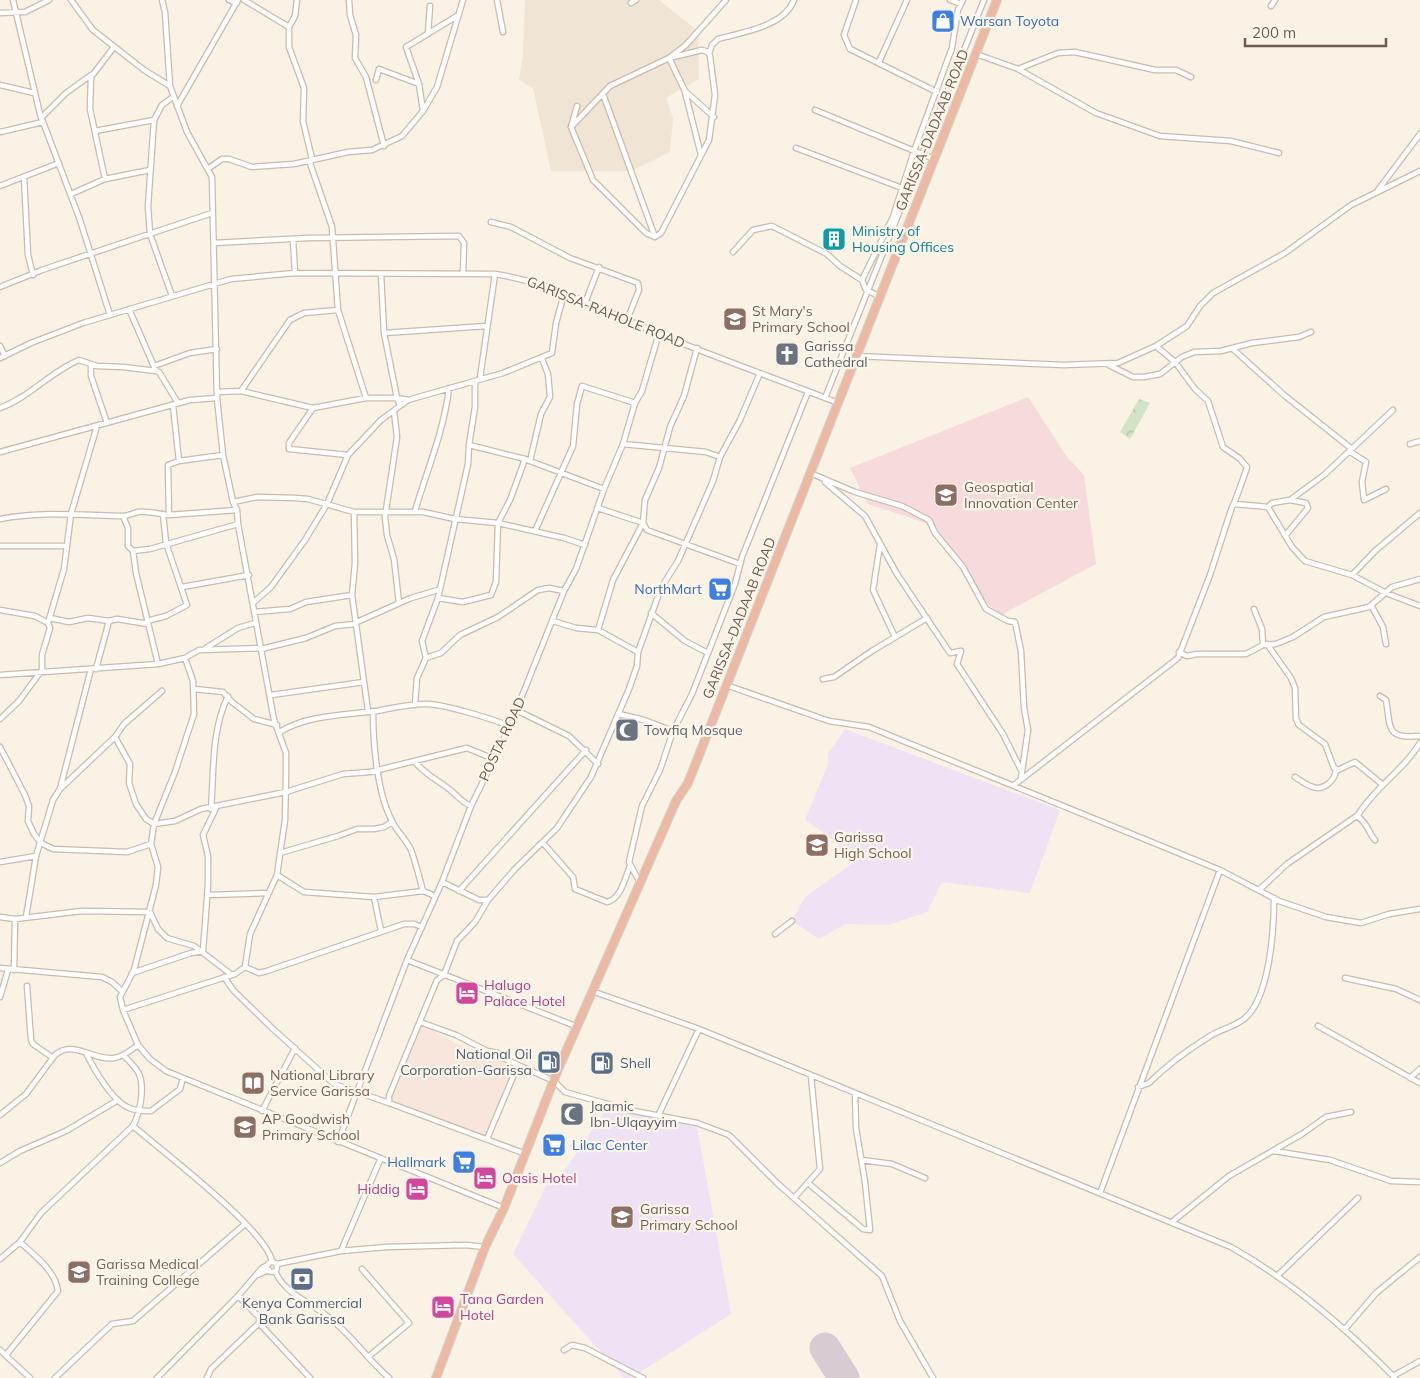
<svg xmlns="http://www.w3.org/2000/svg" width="1420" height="1378" viewBox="0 0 1420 1378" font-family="Mulish,sans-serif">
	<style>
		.residential { fill: #f0e4d5 }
		.commercial { fill: #f8e5db }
		.education { fill: #efe2f5 }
		.medical { fill: #f6dadc }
		.forest { fill: url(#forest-crowns) }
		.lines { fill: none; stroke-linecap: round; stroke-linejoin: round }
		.runway { stroke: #d7ccd3; stroke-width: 31 }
		.street-casing { stroke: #c9bbad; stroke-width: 7 }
		.highway-casing { stroke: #d7d1cd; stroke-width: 10 }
		.street { stroke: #fff; stroke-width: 4.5 }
		.highway { stroke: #ecbaa4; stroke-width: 8 }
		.labels { text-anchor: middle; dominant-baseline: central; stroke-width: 4.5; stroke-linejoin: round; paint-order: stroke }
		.shop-label { font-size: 14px; fill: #366cbe; stroke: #fcf6eb; text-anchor: start }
		.street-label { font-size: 14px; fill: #6f5b4e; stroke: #fcf6eb }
		.culture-label { font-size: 14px; fill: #0d838f; stroke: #fcf6eb; text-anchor: start }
		.education-label { font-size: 14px; fill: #785e54; stroke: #fcf6eb; text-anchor: start }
		.worship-label { font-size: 14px; fill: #5b616d; stroke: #fcf6eb; text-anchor: start }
		.hotel-label { font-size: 14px; fill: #b23c85; stroke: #fcf6eb; text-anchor: start }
		.service-label { font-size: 14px; fill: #4e5e75; stroke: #fcf6eb; text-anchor: end }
	</style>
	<defs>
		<pattern id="forest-crowns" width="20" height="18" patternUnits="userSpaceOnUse" patternTransform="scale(1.25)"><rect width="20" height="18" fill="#d1e5c6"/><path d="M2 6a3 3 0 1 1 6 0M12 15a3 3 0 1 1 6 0" fill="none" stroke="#aebda3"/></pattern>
	</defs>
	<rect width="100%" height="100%" fill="#f9f2e5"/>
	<path class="residential" d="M525 0H659L698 31 699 79 666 98 673 118 670 152 631 171H551L533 88 519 80 523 55Z"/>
	<path class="commercial" d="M421 1024 457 1044 516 1068 487 1139 389 1103Z"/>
	<path class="education" d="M845 729 1060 810 1030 893 942 882 927 912 888 925 845 924 819 939 792 921 805 897 856 861 823 832 805 820 828 764V754Z
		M607 1108 697 1127 731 1314 631 1378H624L513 1254 550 1178 558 1180Z"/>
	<path class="medical" d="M1028 397 1067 457 1084 475 1096 564 1001 615 986 602 926 523 868 504 850 468Z"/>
	<path class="forest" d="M1139 399 1150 403 1130 439 1120 432Z"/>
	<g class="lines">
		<path class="runway" d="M825 1348 844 1378"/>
		<g class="street-casing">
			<path id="street" d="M13 0 40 114 80 220 110 315
				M71 0 93 30 144 70 170 86
				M229 0 237 3
				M244 0 289 27 295 16 297 0
				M349 0 350 15 356 35 355 58 366 77 384 146
				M497 0 503 32
				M856 0 844 35 850 49 937 92
				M950 0 961 4
				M631 3 636 0
				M1271 6 1275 0
				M0 13 25 12 49 0
				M289 27V47L304 88 303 121 312 159 310 163 332 227 338 310 366 398
				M428 34 430 6
				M709 54 712 45 718 39C742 32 784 27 794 0
				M976 54 1018 69 1058 53 1075 52 1155 70H1176L1191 77
				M879 62 907 0
				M1018 69 1096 113 1160 136 1231 141 1279 153
				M376 80 379 69 419 84
				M0 85 34 93
				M685 92 701 155
				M603 94 655 237
				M177 106 238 0
				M577 106 571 127 593 180 646 233 655 237 661 233 709 140 715 95 710 56 708 52 702 50 669 58 685 91 714 117
				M815 110 934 159
				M423 111 419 84 406 47 457 16
				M41 118 66 93 91 75
				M571 127 610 86 669 58 686 45 726 0
				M95 131 154 120
				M0 132 43 122
				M796 148 902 188
				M209 168 222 159H229L252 167 294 164 348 152 372 150 402 136 423 111 437 87 463 0
				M24 177 28 255 33 275
				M105 179 90 109 91 77 114 47
				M0 186 59 163
				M1378 190 1420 134
				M71 194 105 179 150 170
				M491 222 511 227 570 258 638 283 639 290 627 320
				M293 240 295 273
				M214 243 308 238 459 236 464 243 463 273
				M733 252 753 230 772 226 827 254 840 266 862 280 866 290 879 296
				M381 274 384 333
				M862 280 893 217 914 151 952 48 958 10 963 0
				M0 287 42 270 212 213
				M172 296 150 234 148 206 154 120 162 105 173 97
				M585 303 599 267
				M129 309 156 371 159 372 178 403
				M0 346 5 356
				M1233 349 1284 395 1352 449
				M856 356 1064 365 1118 363 1156 346 1187 326 1200 306 1213 293 1285 253 1351 205 1420 171
				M0 358 31 343 83 323 231 279 295 273 495 274C552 283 606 311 659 334 717 358 777 379 836 402
				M91 364V376L107 423
				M1109 365 1133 377H1144L1160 374 1182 357 1194 352 1221 351 1252 343 1299 337 1311 332
				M154 366 190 353 217 349
				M480 378 495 274
				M241 391 290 320 304 313 338 310
				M217 392 241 391 313 408 366 398H397L400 405
				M825 398 984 0
				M408 400 397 398 384 333 487 326
				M173 405 179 461
				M0 408C30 397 50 372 79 360L97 366 123 367 156 371
				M313 408 289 443V449L348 455
				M394 411 397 437 385 517 387 535 394 559 399 603
				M623 444 706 452 720 457
				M1410 444 1420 441
				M469 445 525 459
				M1349 451 1366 462 1362 482 1364 500 1386 489
				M0 452 190 400 217 398
				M530 461 604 489
				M810 473 855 492 902 506 929 520 935 533 963 567 986 609 1008 621 1015 622 1021 651 1024 708 1028 730 1021 778
				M825 482 865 516 897 574 950 653 961 651 957 664 1003 734 1021 770
				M233 502 257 497 295 498 308 499 354 512H423L455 519 498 523 564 538 585 545
				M1235 504 1268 507 1272 503 1290 500 1324 475 1393 410
				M1268 507 1292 547 1305 561 1352 575 1386 593 1420 606
				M598 508 643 523 647 530 740 564
				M415 511C427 470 444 431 449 388
				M354 512 355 563 352 595 368 711
				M169 515 168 465 179 461 223 455
				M123 516 128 528V546L133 551 136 573 158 664
				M0 519C41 511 82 515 123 516 129 516 133 513 138 512 149 511 159 514 169 515L237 510
				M535 531 573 446 577 404 582 386 635 403
				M1285 536 1308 508 1306 503 1290 500
				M880 544 873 590 895 637
				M0 546H66
				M133 551 150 549 238 524
				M1352 575 1375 551 1420 513
				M182 587 249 575
				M438 598 463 602 491 595 496 582 498 523 510 500 525 459 530 461 541 414 550 397 548 374 542 359
				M253 603 271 587 305 540 327 504 348 455 381 420 408 400 503 373 552 353 556 323 564 294
				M1371 605 1383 627 1386 644
				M1254 609 1262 629 1263 645
				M0 610 35 616 48 623
				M254 612 290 609 306 602 352 595
				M651 613 685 641 708 653
				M50 618 69 622 88 618 109 621 117 619 148 624
				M147 621 166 616 187 605 166 543 163 514
				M553 621 576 628 598 630 638 652
				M357 622 411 598 438 590
				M598 630 613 580 643 523 645 500 659 468 670 427 684 396 697 348
				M1267 644 1291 678 1295 688 1296 719 1299 725 1325 744 1334 768 1338 770 1355 762 1383 785
				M206 648 238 628 255 623
				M261 649 306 638 335 626 355 624
				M1179 652 1187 656 1197 654H1246L1263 645 1276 644 1293 637 1324 617 1369 607 1392 587 1420 579
				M185 658 193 681 194 714 175 772 154 824 151 844 158 867 156 885 134 970 120 997 123 1010 138 1045 150 1059 166 1071 504 1208
				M426 658 441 653 460 635 498 617 538 590 549 588 564 591
				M96 669 109 621
				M0 675 158 664 185 658 199 650 260 648
				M823 679 834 677 872 651 927 618
				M726 685 829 721 869 727 1159 845 1220 870 1279 901 1326 917 1361 923 1389 914 1420 909
				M194 689 223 692 232 702 254 719 277 725
				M271 695 364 682
				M1380 696 1386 700C1391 728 1385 739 1420 736
				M415 705 417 678 426 658 422 641 438 598 468 464 469 445 475 407V381
				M516 710 569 736 598 764
				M373 711C373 743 377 793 392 821 397 832 406 839 411 850 416 863 419 877 423 891
				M619 714 644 720 673 731
				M0 719 19 701 42 670V655L50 628 48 623 64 569 71 514 97 426
				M280 732C306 715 346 715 376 711 393 708 411 703 429 704 450 706 489 718 510 726
				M115 737 130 764 129 783 136 804 146 819 154 824 175 821 201 809 286 792 343 774 370 772 467 748 494 759
				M0 747 25 795 29 806 28 821 34 834 41 843 53 849 127 852 151 844
				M415 762C425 774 437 780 449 789 457 795 462 803 471 806
				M1295 777C1300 780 1307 786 1313 787 1324 791 1335 780 1336 770
				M1014 785 1178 658 1210 575 1232 507C1234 505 1245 474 1247 467L1239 458 1223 447 1208 401 1195 389 1175 362 1156 346
				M61 788 115 737 124 724 162 691
				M211 809C214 772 211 731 228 696
				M1357 816C1369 824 1368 833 1375 840
				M543 843 573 877 575 889 607 902C621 899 625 878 630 866
				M280 853 338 836 357 829H374L384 827 392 822
				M0 862 36 856 53 800 60 789 91 669
				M277 875 304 892 374 897 423 891 435 896
				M442 882 479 900H488
				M640 883 629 862 642 806 660 770 673 731 692 694 735 584 742 557 808 392
				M1259 890 1287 864 1358 815C1375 787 1404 770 1420 743
				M459 891 586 750
				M207 895 269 893
				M374 897 381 931
				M0 917 15 919 82 911 150 912 158 929 167 938 194 946 232 975
				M26 917 36 856
				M775 934 792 921
				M407 960 578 1027
				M245 967 259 973 267 971 404 924H414L422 927
				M0 968 102 977 112 982 122 991
				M14 970 15 919
				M132 973 191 953 203 951 208 885V856L203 835 216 808
				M224 977 234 991 272 1028 334 1084 389 1103
				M1345 978 1396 989 1420 1000
				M27 986 31 1040 33 1044 53 1058
				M592 991 699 1029 1231 1247C1293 1282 1346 1328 1395 1378
				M0 997 8 970
				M123 1010 235 974 245 967 250 934 277 875 285 820 286 775V753L274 720 238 524 237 510 233 502 223 455 217 398 212 177 187 132 170 86 165 12 162 0
				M420 1022 456 1035 487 1051 498 1053V1056L554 1081 565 1092 629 1110 697 1123 729 1135 777 1183 882 1276 900 1321 933 1378
				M1318 1026 1420 1083
				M86 1053C94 1069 111 1099 127 1107 134 1111 143 1111 151 1111L180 1089 183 1078
				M1410 1078 1420 1069
				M1138 1087 1149 1083C1167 1065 1189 1049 1210 1036 1221 1029 1234 1027 1244 1019 1270 998 1274 929 1274 898
				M262 1111 295 1048
				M0 1115 26 1094 55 1055C75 1039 92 1061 114 1058 123 1057 131 1050 138 1045
				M658 1116 699 1029
				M133 1126C162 1151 265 1229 272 1261
				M487 1139 518 1065
				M338 1142 407 960 442 882 471 806 510 726 564 591 576 569 604 489 623 444 635 403 642 391 659 333
				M1274 1151 1330 1160 1391 1181 1420 1182
				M526 1154 389 1103V1096L437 980 444 975 457 941 475 922 488 900 515 869 557 828 591 777 629 689 637 666 638 652 661 588 678 561 713 481 720 457 740 420 760 373
				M862 1160 892 1164 925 1178
				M0 1163 20 1151 66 1131 118 1100
				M808 1183 863 1229 870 1230 865 1182 856 1128 855 1093
				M1100 1193 1220 870
				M794 1198 820 1169 811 1076
				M1172 1222 1229 1176 1302 1134 1326 1117 1351 1112
				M341 1251 380 1160
				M0 1259 20 1242 41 1213 133 1126C140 1113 145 1088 139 1074 136 1067 129 1061 123 1055
				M267 1267a5 5 0 1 1 10 0a5 5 0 1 1-10 0Z
				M277 1264 341 1251 386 1247 465 1245 485 1247
				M362 1269 409 1323 368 1357
				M275 1271C283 1290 301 1298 317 1309 346 1327 364 1356 389 1378
				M257 1275 269 1270
				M1277 1276 1358 1198
				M238 1296 259 1317V1323L310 1378
				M1345 1329 1376 1293 1420 1257
				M0 1350 30 1378
				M564 1350 572 1345 585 1348 643 1378
				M6 1355 58 1291C55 1270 35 1256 20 1242
				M1393 1376 1420 1361
				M55 1378 112 1324 133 1321 245 1224
				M157 1378 238 1296 262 1268 268 1265
				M207 1378 211 1369 259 1323"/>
		</g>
		<g class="highway-casing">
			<path id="highway" d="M436 1378 485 1247 504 1208 557 1072 676 801 688 783 997 0"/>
		</g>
		<use href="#street" class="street"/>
		<use href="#highway" class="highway"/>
	</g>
	<defs>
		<g id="shop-square" transform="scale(1.25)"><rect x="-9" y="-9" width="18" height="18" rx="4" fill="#3f7fe0" stroke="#fcf6eb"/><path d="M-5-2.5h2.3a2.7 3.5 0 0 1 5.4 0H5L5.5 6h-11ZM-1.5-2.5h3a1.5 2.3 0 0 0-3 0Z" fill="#fff"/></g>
		<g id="building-square" transform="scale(1.25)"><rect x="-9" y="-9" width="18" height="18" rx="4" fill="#0f9aa8" stroke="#fcf6eb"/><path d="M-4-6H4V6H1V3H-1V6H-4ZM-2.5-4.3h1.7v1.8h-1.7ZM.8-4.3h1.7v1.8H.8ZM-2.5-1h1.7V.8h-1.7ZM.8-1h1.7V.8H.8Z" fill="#fff"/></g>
		<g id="school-square" transform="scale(1.25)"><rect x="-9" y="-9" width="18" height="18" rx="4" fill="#8d6e63" stroke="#fcf6eb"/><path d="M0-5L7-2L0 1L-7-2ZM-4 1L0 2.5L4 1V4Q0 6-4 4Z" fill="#fff"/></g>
		<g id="church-square" transform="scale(1.25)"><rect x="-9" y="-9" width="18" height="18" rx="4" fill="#6b7280" stroke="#fcf6eb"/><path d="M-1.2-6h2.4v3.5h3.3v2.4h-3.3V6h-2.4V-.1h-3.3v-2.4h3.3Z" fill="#fff"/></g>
		<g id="university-square" transform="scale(1.25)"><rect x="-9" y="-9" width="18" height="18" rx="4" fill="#8d6e63" stroke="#fcf6eb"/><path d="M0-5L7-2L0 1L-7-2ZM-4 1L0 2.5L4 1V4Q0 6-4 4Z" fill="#fff"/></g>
		<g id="supermarket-square" transform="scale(1.25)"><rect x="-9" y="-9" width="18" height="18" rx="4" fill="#3f7fe0" stroke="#fcf6eb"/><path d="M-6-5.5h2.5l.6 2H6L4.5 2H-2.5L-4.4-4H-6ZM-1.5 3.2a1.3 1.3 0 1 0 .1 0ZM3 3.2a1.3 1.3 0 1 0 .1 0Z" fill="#fff"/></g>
		<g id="mosque-square" transform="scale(1.25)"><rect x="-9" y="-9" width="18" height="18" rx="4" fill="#6b7280" stroke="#fcf6eb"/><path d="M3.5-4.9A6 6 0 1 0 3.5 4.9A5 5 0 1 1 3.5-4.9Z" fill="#fff"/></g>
		<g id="hotel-square" transform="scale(1.25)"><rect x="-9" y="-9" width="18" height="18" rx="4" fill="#d1479c" stroke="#fcf6eb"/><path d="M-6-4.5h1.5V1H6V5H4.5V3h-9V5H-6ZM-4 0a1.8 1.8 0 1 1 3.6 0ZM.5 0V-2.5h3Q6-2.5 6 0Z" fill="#fff"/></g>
		<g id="fuel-square" transform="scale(1.25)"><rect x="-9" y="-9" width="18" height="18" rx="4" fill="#5c6f8a" stroke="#fcf6eb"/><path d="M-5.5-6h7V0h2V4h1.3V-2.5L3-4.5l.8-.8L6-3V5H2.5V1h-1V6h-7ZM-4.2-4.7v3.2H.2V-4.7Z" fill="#fff"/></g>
		<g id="library-square" transform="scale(1.25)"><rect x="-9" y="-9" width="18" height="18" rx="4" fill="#8d6e63" stroke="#fcf6eb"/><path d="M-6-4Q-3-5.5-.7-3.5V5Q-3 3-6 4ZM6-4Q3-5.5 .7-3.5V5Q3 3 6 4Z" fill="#fff"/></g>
		<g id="bank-square" transform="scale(1.25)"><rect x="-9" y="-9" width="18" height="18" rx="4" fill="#5c6f8a" stroke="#fcf6eb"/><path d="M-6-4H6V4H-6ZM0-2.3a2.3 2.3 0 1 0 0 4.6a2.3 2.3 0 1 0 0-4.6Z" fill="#fff"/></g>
	</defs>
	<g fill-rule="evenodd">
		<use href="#shop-square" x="943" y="21"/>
		<use href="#building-square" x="834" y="239"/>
		<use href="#school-square" x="735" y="319"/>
		<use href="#church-square" x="787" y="354"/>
		<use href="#university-square" x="946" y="495"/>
		<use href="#supermarket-square" x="720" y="589"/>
		<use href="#mosque-square" x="627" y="730"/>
		<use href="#school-square" x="817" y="845"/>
		<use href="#hotel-square" x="467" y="993"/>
		<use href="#fuel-square" x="549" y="1062"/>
		<use href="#fuel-square" x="602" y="1063"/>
		<use href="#library-square" x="253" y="1083"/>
		<use href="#mosque-square" x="572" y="1114"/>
		<use href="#school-square" x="245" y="1127"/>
		<use href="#supermarket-square" x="554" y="1145"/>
		<use href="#supermarket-square" x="464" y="1162"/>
		<use href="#hotel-square" x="485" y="1178"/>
		<use href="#hotel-square" x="417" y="1189"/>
		<use href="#school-square" x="622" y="1217"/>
		<use href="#university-square" x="79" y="1272"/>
		<use href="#bank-square" x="302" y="1279"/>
		<use href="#hotel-square" x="443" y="1307"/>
	</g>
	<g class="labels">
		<g class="shop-label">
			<text x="960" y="21">Warsan Toyota</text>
			<text x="702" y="589" text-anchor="end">NorthMart</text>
			<text x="572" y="1145">Lilac Center</text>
			<text x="446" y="1162" text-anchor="end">Hallmark</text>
		</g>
		<g class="street-label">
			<text transform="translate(932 130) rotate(-68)">GARISSA-DADAAB ROAD</text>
			<text transform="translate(606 312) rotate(22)">GARISSA-RAHOLE ROAD</text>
			<text transform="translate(739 618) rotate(-68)">GARISSA-DADAAB ROAD</text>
			<text transform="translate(502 739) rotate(-65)">POSTA ROAD</text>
		</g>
		<g class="culture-label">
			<text x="852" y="231">Ministry of<tspan x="852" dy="16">Housing Offices</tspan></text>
		</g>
		<g class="education-label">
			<text x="752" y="311">St Mary's<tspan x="752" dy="16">Primary School</tspan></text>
			<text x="964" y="487">Geospatial<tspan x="964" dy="16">Innovation Center</tspan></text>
			<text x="834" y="837">Garissa<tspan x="834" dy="16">High School</tspan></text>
			<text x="270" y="1075">National Library<tspan x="270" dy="16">Service Garissa</tspan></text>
			<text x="262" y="1119">AP Goodwish<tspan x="262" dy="16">Primary School</tspan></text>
			<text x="640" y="1209">Garissa<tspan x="640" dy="16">Primary School</tspan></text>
			<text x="96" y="1264">Garissa Medical<tspan x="96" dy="16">Training College</tspan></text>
		</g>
		<g class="worship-label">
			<text x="804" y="346">Garissa<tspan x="804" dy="16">Cathedral</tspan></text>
			<text x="644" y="730">Towfiq Mosque</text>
			<text x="590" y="1106">Jaamic<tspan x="590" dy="16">Ibn-Ulqayyim</tspan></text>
		</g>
		<g class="hotel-label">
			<text x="484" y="985">Halugo<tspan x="484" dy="16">Palace Hotel</tspan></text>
			<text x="502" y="1178">Oasis Hotel</text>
			<text x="400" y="1189" text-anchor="end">Hiddig</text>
			<text x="460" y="1299">Tana Garden<tspan x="460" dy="16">Hotel</tspan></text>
		</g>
		<g class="service-label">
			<text x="532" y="1054">National Oil<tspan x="532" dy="16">Corporation-Garissa</tspan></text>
			<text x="620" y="1063" text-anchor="start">Shell</text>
			<text x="302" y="1303" text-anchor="middle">Kenya Commercial<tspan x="302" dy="16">Bank Garissa</tspan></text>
		</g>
	</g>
	<path d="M1245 38v8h141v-8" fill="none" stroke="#6f5b4e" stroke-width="2.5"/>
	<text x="1252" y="38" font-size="15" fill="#6f5b4e" stroke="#fcf6eb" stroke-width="4" paint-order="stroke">200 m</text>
</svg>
